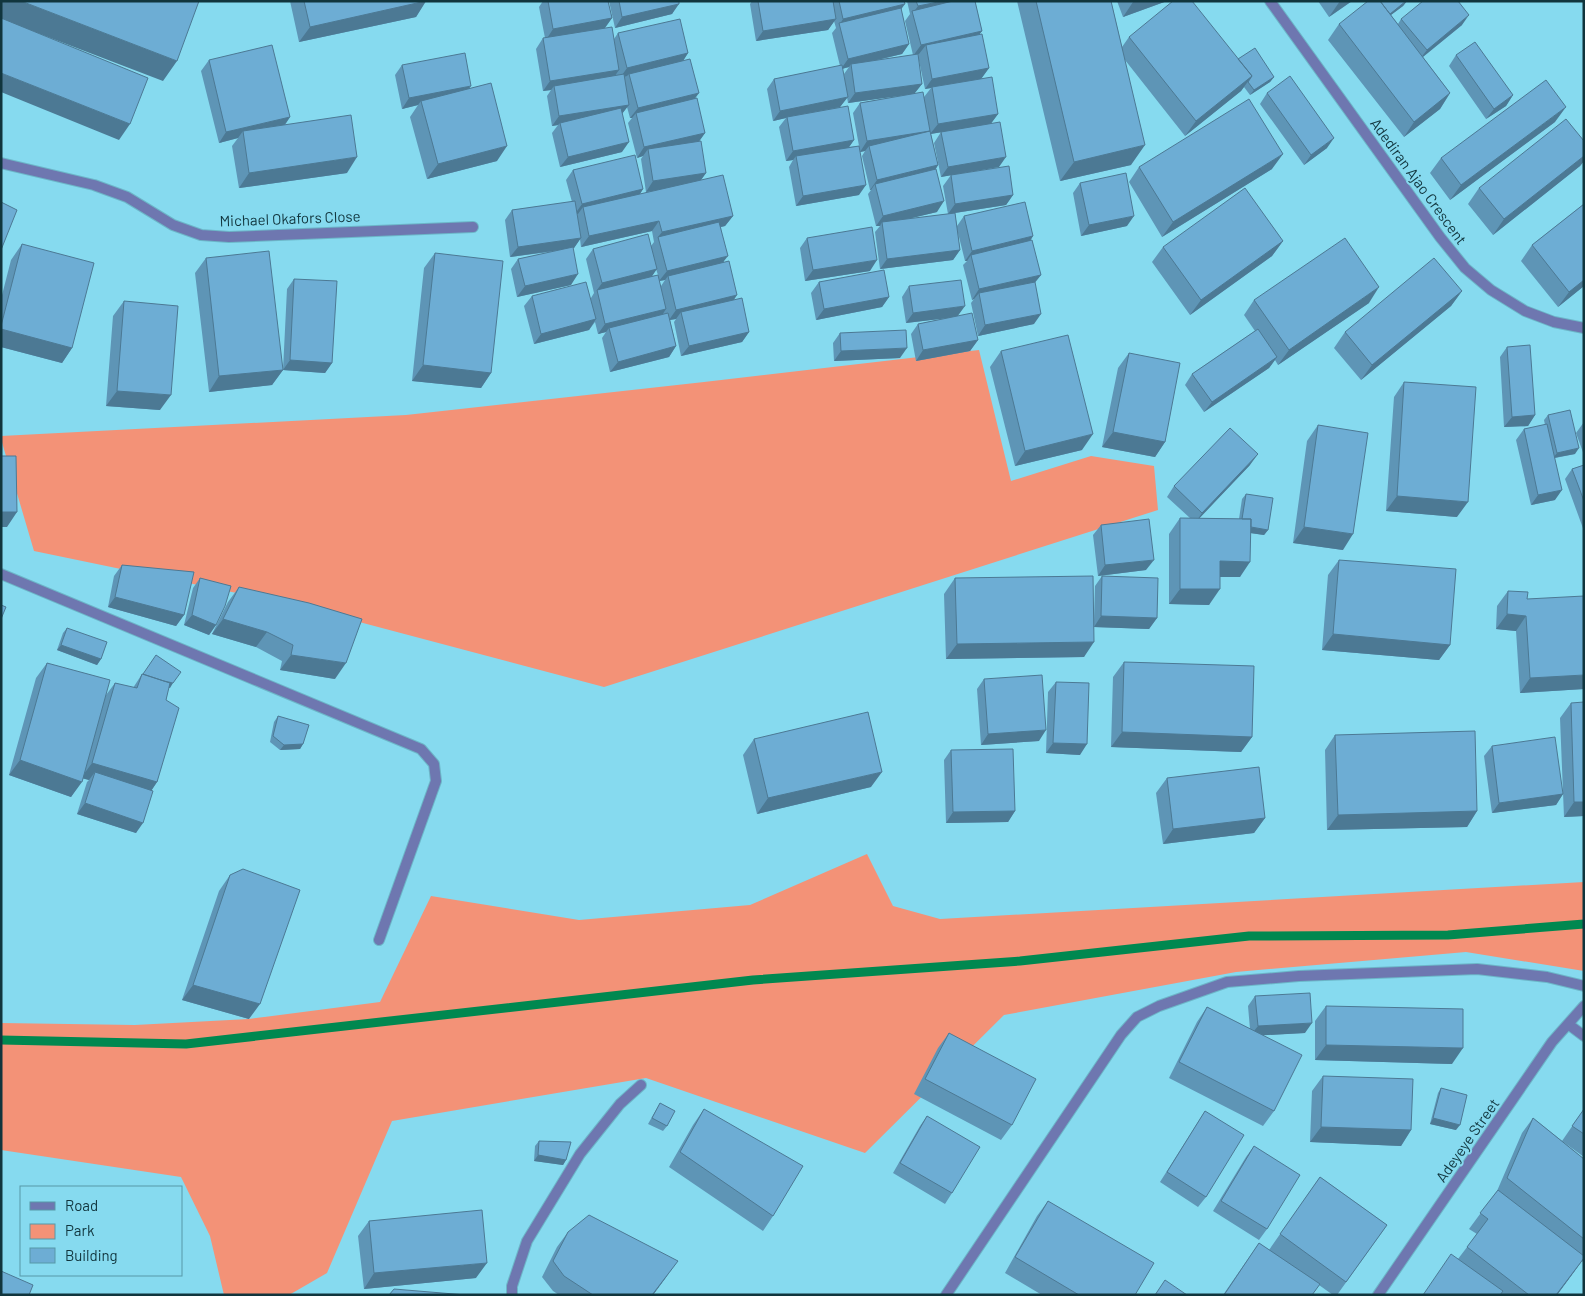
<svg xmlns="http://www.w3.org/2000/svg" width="1585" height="1296" viewBox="0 0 1585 1296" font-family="Barlow,sans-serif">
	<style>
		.green { fill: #f39277 }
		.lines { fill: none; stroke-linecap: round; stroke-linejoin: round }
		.stream { stroke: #008850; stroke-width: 9 }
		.minor-casing { stroke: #6cb6c8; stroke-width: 12 }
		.minor { stroke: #6e77b0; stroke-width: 10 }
		.wall { fill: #5e95b6; fill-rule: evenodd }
		.shaded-wall { fill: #4c7994 }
		.building { fill: #6dadd4; stroke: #4c7994 }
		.labels { text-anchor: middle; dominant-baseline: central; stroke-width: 4; stroke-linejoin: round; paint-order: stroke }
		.street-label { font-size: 15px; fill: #11353d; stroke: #86daef }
	</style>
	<rect width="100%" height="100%" fill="#86daef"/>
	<path class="green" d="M979 350 1011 481 1091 456 1154 466 1158 510 604 687 299 606 34 551 1 439V436L406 415 704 382Z
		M867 854 893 906 940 919 1584 882V971L1466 952 1236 972 1004 1015 865 1153 646 1078 392 1121 327 1273 289 1295H224L210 1236 181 1177 1 1150V1023L135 1025 249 1019 380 1002 431 896 579 920 750 905Z"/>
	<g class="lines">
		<path class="stream" d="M1 1040 186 1044 753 980 1020 961 1249 936 1448 935 1584 924"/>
		<g class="minor-casing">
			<path id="minor" d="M1270 1 1440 237 1465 268 1491 290 1525 311 1554 322 1584 328
				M1 163 94 185 127 197 173 225 201 235 229 237 473 227
				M1 574 421 749 434 764 436 781 379 940
				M1568 1024 1584 1036
				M512 1295V1286L527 1241 580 1154 620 1104 641 1085
				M946 1295 1121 1035 1137 1017 1159 1006 1227 982 1299 976 1477 969 1547 977 1584 986
				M1378 1295 1552 1042 1584 1006"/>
		</g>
		<use href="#minor" class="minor"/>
	</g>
	<path class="wall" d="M290 1H426L416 17 299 42Z
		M543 1H608L612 18 605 28 614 39 618 33 688 53 683 61 695 98 705 133 699 141 706 173 701 180 733 216 725 226 721 227 724 262 734 300 749 332 742 342 681 356 674 322 676 319 670 320 676 346 669 357 610 372 602 338 606 332 598 334 595 322 589 330 534 344 524 306 532 296 591 298 594 293 586 259 593 249 651 246 654 242 652 231 581 247 580 239 574 248H573L571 285 517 297 511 269 518 259 557 251 510 257 505 220 512 210 572 202 566 180 573 170 643 189 640 194 659 190 646 192 641 159 643 156 637 158 628 123 632 118H630L627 107 622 114V152L560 167 552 133 558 125 552 126 547 96 551 90 543 91 536 49 543 38H545L539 7ZM656 269 658 275 652 276ZM665 280 661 286 659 281Z
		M609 1H679L672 14 615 28Z
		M752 1H904L901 9 909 44 902 54 878 60 913 55 905 21 910 14 907 1H975L982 31 979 35 989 68 981 79 998 114 991 123 999 167 956 174 1013 195 1006 205 955 213 957 226 964 216 1033 236 1030 241 1041 275 1035 282 1034 324 978 336 971 303 974 299 972 300 963 265 967 261H965L958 233 960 250 953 260 880 269 875 232 880 226H876L868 194 871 190H870L862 156 865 151 860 152 859 195 796 206 789 167 793 160 786 161 779 127 786 118 773 121 767 89 774 79 840 66 832 33 836 28 834 21 828 30 756 41 750 4ZM919 54 918 56 925 89 931 88 924 97 914 94 922 84 918 55ZM849 67 844 74 845 86 842 69ZM910 94 860 103 853 113 859 146 849 147 854 140 840 107 847 97 848 103ZM941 132 934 143 941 177 951 175 943 186 948 214 907 219 937 212 936 169 938 165 931 134Z
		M1017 1H1111L1122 47 1129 37 1238 59 1274 77 1270 82 1250 95 1244 87 1241 91 1185 136 1125 60 1131 165 1060 181Z
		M1117 1H1167L1123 17Z
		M1318 1H1352L1329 17Z
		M1407 1 1403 6 1391 15 1398 24 1401 19 1462 25 1423 57 1450 93 1440 109 1404 137 1328 40 1339 24Z
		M1456 55 1513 95 1506 106 1486 119 1449 66Z
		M209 60 290 117 285 125 347 173 239 188 232 146 238 138 219 143 201 71Z
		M402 65 469 89 497 161 427 179 410 117 418 105 402 109 395 75Z
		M1267 93 1327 148 1304 165 1260 104Z
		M1555 122 1450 200 1430 173 1441 158Z
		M1584 141V161L1580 166 1493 235 1468 204 1479 188Z
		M1139 167 1272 169 1162 237 1129 182Z
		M1080 183 1127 226 1081 236 1073 193Z
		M1584 204V286L1558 307 1521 261 1532 245Z
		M807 238 870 271 805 281 800 248Z
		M1283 241 1272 256 1190 315 1152 262 1163 247Z
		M22 244 72 348 62 363 1 347V299L11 260Z
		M435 253 491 373 481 388 412 381 424 268Z
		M206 258 283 370 272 385 209 392 195 273Z
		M294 279 332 363 325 373 283 370 287 289Z
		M819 282 889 297 882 307 816 320 811 293Z
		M909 286 958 316 978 340 970 351 916 361 911 334 918 324 947 318 906 323 902 297Z
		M1462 291 1451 306 1361 380 1334 348 1345 332Z
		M1254 300 1369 303 1278 365 1275 360 1269 368 1204 412 1185 385 1192 374 1255 331 1244 315Z
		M124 301 160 410 106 406 113 316Z
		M840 333 900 358 834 361 833 343Z
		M1507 347 1535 415 1528 426 1504 427 1500 357Z
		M1001 351 1082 450 1015 466 990 367Z
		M1129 353 1165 442 1155 457 1102 447 1118 368Z
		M1404 382 1457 517 1386 511 1394 397Z
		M1548 415 1575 454 1555 458V500L1531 505 1516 440 1524 429 1545 425 1544 420Z
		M1584 422V455L1576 433Z
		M1318 425 1343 550 1293 543 1307 441Z
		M1250 465 1199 518 1239 519 1242 499 1246 494 1268 530 1264 535 1250 533 1240 577H1220L1209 605 1169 604V534L1180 518H1190L1167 497 1174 486Z
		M1584 465V531L1565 479 1572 469Z
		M1101 525 1146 570 1098 576 1093 535Z
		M1339 560 1450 645 1439 660 1322 650 1328 575Z
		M122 565 184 615 176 626 108 607 114 576Z
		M1102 576 1157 618 1149 629 1094 627 1084 657 946 659 944 594 955 578 1094 620 1095 586Z
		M200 578 216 625 209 635 184 625 193 588Z
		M239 587 335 679 280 670 282 661 256 647 212 634 228 602Z
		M1508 591 1527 599 1584 689 1520 693 1516 631 1496 629 1497 606Z
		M67 628 101 659 97 665 57 650 63 633Z
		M1124 662 1252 737 1241 752 1111 747 1113 677Z
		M47 663 106 695 115 683 133 688 142 674 170 688H168L166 700 157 782 151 791 136 833 77 814 87 782 89 780 83 778 71 797 9 775 36 678Z
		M984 679 1039 741 981 745 977 689Z
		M1056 682 1080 755 1046 753 1048 692Z
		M1571 703 1584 816 1564 817 1560 718Z
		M278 716 303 744 300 749 280 750 270 742 274 722Z
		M1335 735 1477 811 1467 827 1327 830 1325 750Z
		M754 739 871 787 757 814 743 755Z
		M1492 746 1563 794 1556 805 1492 813 1484 756Z
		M951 750 1015 811 1008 822 946 823 944 760Z
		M1167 778 1265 818 1254 833 1163 844 1156 793Z
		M230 875 249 1019 182 1000 219 891Z
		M1255 996 1305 1033 1262 1035 1274 1111 1263 1126 1169 1078 1197 1022 1207 1007 1250 1029 1248 1006Z
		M1326 1006 1452 1064 1315 1060V1021Z
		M949 1033 1012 1125 1001 1140 914 1094 938 1048Z
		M1323 1076 1411 1130 1401 1146 1310 1142 1312 1091Z
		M1441 1088 1456 1130 1430 1124 1438 1093Z
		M660 1103 667 1126 663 1131 648 1124Z
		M704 1109 773 1216 763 1231 669 1167 693 1125Z
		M1584 1109V1157L1562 1141 1584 1159V1263L1582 1261 1557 1295H1423L1458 1259 1477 1234 1469 1229 1497 1191 1522 1133 1533 1118 1562 1141Z
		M1205 1111 1206 1197 1198 1207 1160 1182Z
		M927 1116 952 1193 945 1204 893 1173 920 1126Z
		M539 1141 566 1160 563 1165 534 1161 535 1146Z
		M1254 1146 1267 1229 1259 1240 1213 1211 1246 1157Z
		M1320 1177 1387 1225 1337 1295H1333L1319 1285 1312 1295H1223L1259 1243 1269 1250Z
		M1048 1201 1135 1295H1042L1005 1273 1037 1216Z
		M369 1221 476 1278 364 1289 358 1236Z
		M568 1232 667 1276 653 1295H559L553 1291 542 1277 557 1247Z"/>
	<path class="shaded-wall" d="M1 1H21L177 61 163 81 1 19Z
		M426 1 416 17 299 42 310 27Z
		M943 1H969L913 13 918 6Z
		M1136 1H1167L1123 17 1133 2Z
		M1340 1H1352L1329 17Z
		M1407 1 1403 6 1376 26 1380 20Z
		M679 4 672 14 615 28 622 17Z
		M905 4 897 15 840 24 843 19Z
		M1469 15 1462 25 1419 60 1427 50Z
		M612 18 604 29 546 40 553 29Z
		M836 19 828 30 756 41 763 31Z
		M982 31 974 41 926 45 919 54 913 56 921 45Z
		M909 44 902 54 851 66V64L849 67 841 69 848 59Z
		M688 53 681 64 629 74 627 76 620 78 627 68Z
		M989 68 981 79 932 87 931 88 925 89 932 79Z
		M619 70 612 80 554 86 551 90 543 91 550 81Z
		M1 73 130 124 119 140 1 92Z
		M1252 76 1241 91 1185 136 1196 121Z
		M1274 77 1270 82 1250 95 1254 90Z
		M922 84 914 94 848 103 855 93Z
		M471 86 464 96 421 101 418 105 402 109 409 98Z
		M699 93 691 104 636 113 632 118H630L638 108Z
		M1450 93 1440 109 1404 137 1414 122Z
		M1513 95 1506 106 1486 119 1494 109Z
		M848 97 840 107 787 117 786 118 773 121 780 111Z
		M629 105 621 115 560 123 558 125 552 126 559 116Z
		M1566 107 1555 122 1450 200 1461 185Z
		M998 114 990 125 930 134 938 124Z
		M290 117 283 127 243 131 238 138 219 143 226 132Z
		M930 131 923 141 869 146 865 151 860 152 867 141Z
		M705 133 698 143 648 149 643 156 637 158 644 147Z
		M1334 138 1327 148 1304 165 1311 155Z
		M854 140 847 150 796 156 793 160 786 161 793 151Z
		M629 142 622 152 560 167 568 157Z
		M1145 145 1131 165 1060 181 1074 162Z
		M507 146 497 161 427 179 438 164Z
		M1283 154 1272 169 1162 237 1173 222Z
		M1584 156V161L1580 166 1493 235 1504 219Z
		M357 157 347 173 239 188 249 173Z
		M1006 157 999 167 941 177 948 167Z
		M938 165 931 176 875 184 871 190H870L877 180Z
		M706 173 698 184 646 192 653 181Z
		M866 185 859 195 796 206 803 196Z
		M643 189 636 200 583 207 578 214H575L582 204Z
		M1013 195 1006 205 948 214 955 204Z
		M944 201 937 212 883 225 882 222 880 226H876L883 216Z
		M733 216 725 226 659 241 658 237 662 232Z
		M1134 216 1127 226 1081 236 1089 225Z
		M659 221 652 231 581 247 589 236Z
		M1033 236 1026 247 971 255 967 261H965L972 251Z
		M581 238 574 248 510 257 518 247Z
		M1283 241 1272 256 1190 315 1201 300Z
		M960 250 953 260 880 269 887 259Z
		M728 256 720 266 668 276 665 280 659 281 667 271Z
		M877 260 870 271 805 281 813 270Z
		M657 269 650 279 597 290 602 283Z
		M578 274 571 285 517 297 525 286Z
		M1041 275 1033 285 979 293 974 299 972 300 979 289Z
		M1584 280V286L1558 307 1569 292Z
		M1379 287 1369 303 1278 365 1289 350Z
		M1462 291 1451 306 1361 380 1372 365Z
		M737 295 730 306 681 312 676 319 669 320 676 310Z
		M889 297 882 307 816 320 824 309Z
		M965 306 957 317 906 323 913 313Z
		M666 309 659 320 609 328 606 332 598 334 605 324Z
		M1041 314 1034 324 978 336 985 325Z
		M596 319 589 330 534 344 541 334Z
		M1 329 72 348 62 363 1 347Z
		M749 332 742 342 681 356 689 346Z
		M978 340 970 351 916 361 923 350Z
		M676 346 669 357 610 372 618 362Z
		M907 348 900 358 834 361 841 351Z
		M1277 357 1269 368 1204 412 1212 402Z
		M290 360 332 363 325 373 283 370Z
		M423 365 491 373 481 388 412 381Z
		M283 370 272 385 209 392 219 376Z
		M117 391 171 395 160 410 106 406Z
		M1535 415 1528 426 1504 427 1512 417Z
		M1113 432 1165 442 1155 457 1102 447Z
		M1093 434 1082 450 1015 466 1025 451Z
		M1579 448 1575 454 1553 458 1557 453Z
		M1258 454 1250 465 1195 523 1202 513Z
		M1562 490 1555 500 1531 505 1538 495Z
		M1397 496 1468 502 1457 517 1386 511Z
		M1 512H17L7 527H1Z
		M1241 526 1268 530 1264 535 1237 531Z
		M1304 527 1353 534 1343 550 1293 543Z
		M1154 560 1146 570 1098 576 1105 565Z
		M1220 561 1250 562 1240 577H1209Z
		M1180 589H1220L1209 605 1169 604Z
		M115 597 184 615 176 626 108 607Z
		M1507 614 1526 616 1516 631 1496 629Z
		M192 615 216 625 209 635 184 625Z
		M1101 616 1157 618 1149 629 1094 627Z
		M223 619 267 632 256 647 212 634Z
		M1333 634 1450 645 1439 660 1322 650Z
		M1094 642 1084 657 946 659 957 644Z
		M61 645 101 659 97 665 57 650Z
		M291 655 346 663 335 679 280 670Z
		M1584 675V689L1520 693 1530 678Z
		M141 676 173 683 170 688 139 682Z
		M1046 730 1039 741 981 745 988 734Z
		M1122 732 1252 737 1241 752 1111 747Z
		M1053 743 1087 744 1080 755 1046 753Z
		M303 744 300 749 280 750 284 745Z
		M20 760 82 782 71 797 9 775Z
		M92 763 157 782 147 797 95 772 89 780 81 778Z
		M882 772 871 787 757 814 768 798Z
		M1563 794 1556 805 1492 813 1499 803Z
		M1574 802H1584V816L1564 817Z
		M85 803 143 823 136 833 77 814Z
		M1015 811 1008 822 946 823 953 812Z
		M1477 811 1467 827 1327 830 1338 815Z
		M1265 818 1254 833 1163 844 1173 829Z
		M193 985 260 1004 249 1019 182 1000Z
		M1312 1023 1305 1033 1250 1036 1258 1026Z
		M1326 1045 1463 1048 1452 1064 1315 1060Z
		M1433 1118 1460 1125 1456 1130 1430 1124Z
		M1321 1127 1411 1130 1401 1146 1310 1142Z
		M538 1155 566 1160 563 1165 534 1161Z
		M1584 1258 1574 1272 1557 1295H1556Z
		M678 1261 653 1295H652Z
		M487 1263 476 1278 364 1289 374 1273Z"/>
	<path class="building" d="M21 1H199L177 61Z
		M304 1H426L310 27Z
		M548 1H608L612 18 553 29Z
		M619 1H679V4L622 17Z
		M758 1H833L836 19 763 31Z
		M839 1H904L905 4 843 19Z
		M916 1H943L918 6Z
		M953 1H975L982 31 921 45 912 11Z
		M1036 1H1111L1145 145 1074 162Z
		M1173 1H1192L1252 76 1196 121 1129 37Z
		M1368 1H1380L1450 93 1414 122 1339 24Z
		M1380 1H1406L1390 14Z
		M1423 1H1458L1469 15 1427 50 1401 19Z
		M901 8 909 44 848 59 839 23Z
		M1 18 148 78 130 124 1 73Z
		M680 19 688 53 627 68 618 33Z
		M612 27 619 70 550 81 543 38Z
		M982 34 989 68 932 79 926 45Z
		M1475 42 1513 95 1494 109 1456 55Z
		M272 45 290 117 226 132 209 60Z
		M1255 48 1274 77 1254 90 1248 82 1252 76 1238 59Z
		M465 53 471 86 409 98 402 65Z
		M918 54 922 84 855 93 851 64Z
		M690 59 699 93 638 108 629 74Z
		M842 65 848 97 780 111 774 79Z
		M624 74 629 105 559 116 554 86Z
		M1290 76 1334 138 1311 155 1267 93Z
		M992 77 998 114 938 124 932 87Z
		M1546 80 1566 107 1461 185 1441 158Z
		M491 83 507 146 438 164 421 101Z
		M923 92 930 131 867 141 860 103Z
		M697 98 705 133 644 147 636 113Z
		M1249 99 1283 154 1173 222 1139 167Z
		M848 106 854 140 793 151 787 117Z
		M621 108 629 142 568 157 560 123Z
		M351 115 357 157 249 173 243 131Z
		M1566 119 1584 141V156L1504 219 1479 188Z
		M1000 122 1006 157 948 167 941 132Z
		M930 131 938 165 877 180 869 146Z
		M701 141 706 173 653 181 648 149Z
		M859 146 866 185 803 196 796 156Z
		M635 155 643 189 582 204 573 170Z
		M1009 166 1013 195 955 204 951 175Z
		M936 169 944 201 883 216 875 184Z
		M1126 173 1134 216 1089 225 1080 183Z
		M723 175 733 216 662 232 659 221 589 236 583 207Z
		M1245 188 1283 241 1201 300 1163 247Z
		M575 201 581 238 518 247 512 210Z
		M1 202 17 210 1 250Z
		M1025 202 1033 236 972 251 964 216Z
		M1584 204V280L1569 292 1532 245Z
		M955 213 960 250 887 259 882 222Z
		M719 222 728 256 667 271 658 237Z
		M872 227 877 260 813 270 807 238Z
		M648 234 657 269 602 283 593 249Z
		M1345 238 1379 287 1289 350 1254 300Z
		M1032 240 1041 275 979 289 971 255Z
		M22 244 94 263 72 348 1 329V326Z
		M573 247 578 274 525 286 518 259Z
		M269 251 283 370 219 376 206 258Z
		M435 253 503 261 491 373 423 365Z
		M1434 258 1462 291 1372 365 1345 332Z
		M729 261 737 295 676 310 668 276Z
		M884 270 889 297 824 309 819 282Z
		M658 275 666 309 605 324 597 290Z
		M294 279 337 281 332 363 290 360Z
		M961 280 965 306 913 313 909 286Z
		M586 282 596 319 541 334 532 296Z
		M1035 282 1041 314 985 325 979 293Z
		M742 298 749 332 689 346 681 312Z
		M124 301 178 306 171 395 117 391Z
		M668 313 676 346 618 362 609 328Z
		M972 313 978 340 923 350 918 324Z
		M1258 329 1277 357 1212 402 1192 374Z
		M906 330 907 348 841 351 840 333Z
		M1068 335 1093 434 1025 451 1001 351Z
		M1530 345 1535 415 1512 417 1507 347Z
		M1129 353 1180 363 1165 442 1113 432Z
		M1404 382 1476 387 1468 502 1397 496Z
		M1570 410 1579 448 1557 453 1548 415Z
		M1547 424 1562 490 1538 495 1524 429Z
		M1318 425 1368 433 1353 534 1304 527Z
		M1230 428 1258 454 1202 513 1174 486Z
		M1 456H16L17 512H1Z
		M1584 465V501L1572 469Z
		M1246 494 1273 498 1268 530 1251 527V519H1242Z
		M1180 518 1251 519 1250 562 1220 561V589H1180Z
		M1149 519 1154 560 1105 565 1101 525Z
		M1339 560 1456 569 1450 645 1333 634Z
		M122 565 194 572 184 615 115 597Z
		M1093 576 1094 642 957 644 955 578Z
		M1102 576 1158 578 1157 618 1101 616Z
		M200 578 231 586 225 606 216 625 192 615Z
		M239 587 309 603 362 619 346 663 291 655 293 645 267 632 223 619Z
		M1508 591 1528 592 1527 599 1584 596V675L1530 678 1526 616 1507 614Z
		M1 605 6 607 1 619Z
		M67 628 107 642 101 659 61 645Z
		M156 655 181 672 173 683 164 681 143 674Z
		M1124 662 1254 666 1252 737 1122 732Z
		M47 663 110 680 82 782 20 760Z
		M142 674 170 683 166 700 179 708 157 782 92 763 115 683 137 688Z
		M1042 675 1046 730 988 734 984 679Z
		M1056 682 1089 683 1087 744 1053 743Z
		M1584 702V802H1574L1571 703Z
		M868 712 882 772 768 798 754 739Z
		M278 716 309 725 303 744 284 745 273 736Z
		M1475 731 1477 811 1338 815 1335 735Z
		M1555 737 1563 794 1499 803 1492 746Z
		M1013 749 1015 811 953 812 951 750Z
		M1259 767 1265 818 1173 829 1167 778Z
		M95 772 153 791 143 823 85 803Z
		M243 869 300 890 260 1004 193 985 230 875Z
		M1310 993 1312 1023 1258 1026 1255 996Z
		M1326 1006 1463 1009V1048L1326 1045Z
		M1207 1007 1302 1055 1274 1111 1179 1062Z
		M949 1033 1036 1079 1012 1125 925 1079Z
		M1323 1076 1413 1079 1411 1130 1321 1127Z
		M1441 1088 1467 1095 1460 1125 1433 1118Z
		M660 1103 675 1111 667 1126 652 1118Z
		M704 1109 803 1166 773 1216 680 1152Z
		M1584 1109V1134L1572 1126Z
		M1205 1111 1244 1135 1206 1197 1167 1172Z
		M927 1116 980 1147 952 1193 900 1163Z
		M1533 1118 1584 1159V1239L1507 1178Z
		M539 1141 571 1142 566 1160 538 1155Z
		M1254 1146 1300 1175 1267 1229 1221 1201Z
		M1320 1177 1387 1225 1346 1282 1280 1234Z
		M1498 1190 1584 1256V1258L1556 1295H1529L1467 1247 1488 1219 1480 1213Z
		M1048 1201 1154 1263 1135 1295H1079L1015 1257Z
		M482 1210 487 1263 374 1273 369 1221Z
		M589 1215 678 1261 652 1295H593L564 1276 553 1261 568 1232Z
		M1259 1243 1320 1284 1312 1295H1224Z
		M1451 1254 1503 1291 1500 1295H1423Z
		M1 1271 33 1285 29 1295H1Z
		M1165 1280 1187 1295H1155Z
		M394 1289 466 1295H389Z"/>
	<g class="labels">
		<g class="street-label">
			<text transform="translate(1419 181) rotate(54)">Adediran Ajao Crescent</text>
			<text transform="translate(290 218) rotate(-2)">Michael Okafors Close</text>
			<text transform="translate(1467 1140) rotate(-55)">Adeyeye Street</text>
		</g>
	</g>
	<rect width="1585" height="1296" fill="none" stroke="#11353d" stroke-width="5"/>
	<rect x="20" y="1186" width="162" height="90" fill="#86daef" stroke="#5798a8"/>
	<rect x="30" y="1202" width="25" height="8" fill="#6e77b0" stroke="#5798a8"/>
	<text x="65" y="1211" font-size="15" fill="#11353d">Road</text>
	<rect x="30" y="1224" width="25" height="15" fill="#f39277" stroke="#5798a8"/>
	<text x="65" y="1236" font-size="15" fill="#11353d">Park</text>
	<rect x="30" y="1248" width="25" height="15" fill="#6dadd4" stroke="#5798a8"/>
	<text x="65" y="1261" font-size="15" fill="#11353d">Building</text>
</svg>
